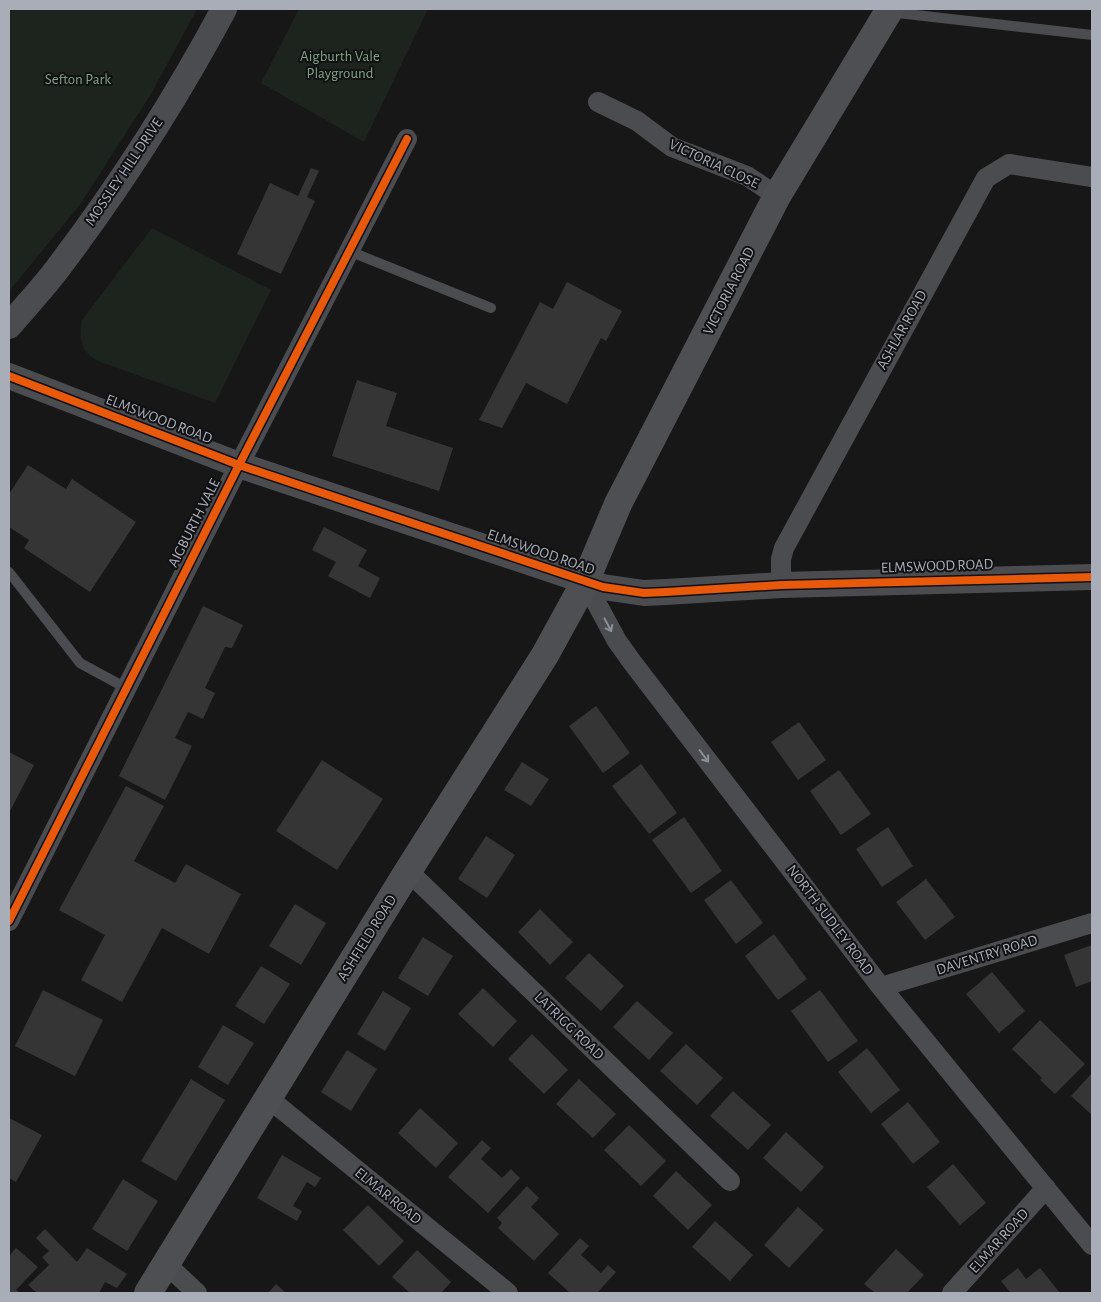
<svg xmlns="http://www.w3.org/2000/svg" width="1101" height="1302" viewBox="0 0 1101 1302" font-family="'Alegreya Sans',sans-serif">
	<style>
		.green { fill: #1d241e }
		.building { fill: #353536 }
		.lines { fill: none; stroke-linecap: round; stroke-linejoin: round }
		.service { stroke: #4b4c50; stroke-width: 10 }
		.minor { stroke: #4b4c50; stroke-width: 20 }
		.tertiary { stroke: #4b4c50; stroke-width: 26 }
		.primary { stroke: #4d4f52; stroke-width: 28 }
		.cycleway-casing { stroke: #111113; stroke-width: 11 }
		.cycleway { stroke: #e8590c; stroke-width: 8 }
		.oneway { stroke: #8c9099 }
		.labels { text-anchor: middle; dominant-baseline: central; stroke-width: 4; stroke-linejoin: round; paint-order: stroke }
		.park-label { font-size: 15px; fill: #7fa381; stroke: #111113 }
		.street-label { font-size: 15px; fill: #a8adb8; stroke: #111113 }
	</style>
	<rect width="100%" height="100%" fill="#171717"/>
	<path class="green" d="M9 9H197L151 94 79 206 9 291Z
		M299 9H428L364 142 261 83Z
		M152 228 271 290 215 403 98 361C80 350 79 341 82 320Z"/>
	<path class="building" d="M311 168 319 171 307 197 315 201 281 274 237 254 270 183 298 196Z
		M567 282 622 311 606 341 601 338 567 404 526 383 502 428 479 420 540 302 553 309Z
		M357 380 397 393 386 426 453 448 439 491 332 456Z
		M28 465 66 489 72 479 136 522 90 592 24 548 29 540 9 527V494Z
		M324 527 367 550 358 566 380 578 370 598 328 576 336 562 312 550Z
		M203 606 243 625 232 648 225 647 205 688 215 693 203 719 188 712 175 738 192 746 165 800 119 776Z
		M596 706 630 753 603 773 569 726Z
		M799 722 826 760 798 780 771 742Z
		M9 752 34 765 9 813Z
		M322 760 383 799 337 870 276 831Z
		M522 762 549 779 531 806 504 790Z
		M641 764 677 813 649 834 612 786Z
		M839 770 871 814 841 835 810 791Z
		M126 786 164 806 134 861 175 883 186 864 241 894 209 954 162 928 122 1002 81 980 105 935 59 910Z
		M684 817 722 871 691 893 652 840Z
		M888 827 913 866 882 887 856 849Z
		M486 836 515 855 487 898 458 879Z
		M926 879 955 917 925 940 896 902Z
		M731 880 763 923 736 944 704 900Z
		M295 904 326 923 301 965 269 946Z
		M540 909 573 942 550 965 518 932Z
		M774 934 807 979 778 1000 745 956Z
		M423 937 453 956 428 996 398 978Z
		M1092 945V981L1076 987 1064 955Z
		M589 953 624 986 601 1011 565 978Z
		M261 966 290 984 264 1024 235 1006Z
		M992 972 1025 1011 999 1033 966 994Z
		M483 988 517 1021 493 1047 458 1014Z
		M43 990 103 1020 75 1076 15 1046Z
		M820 990 858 1041 828 1062 791 1011Z
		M383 991 411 1008 385 1051 357 1034Z
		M637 1001 673 1033 649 1060 613 1027Z
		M1040 1020 1085 1064 1055 1094 1040 1080 1042 1078 1012 1049Z
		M223 1025 254 1043 228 1085 198 1067Z
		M532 1034 568 1070 544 1094 508 1059Z
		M686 1044 723 1078 697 1105 660 1071Z
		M867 1048 900 1090 871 1113 838 1072Z
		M347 1050 377 1069 351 1111 321 1092Z
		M1092 1073V1115L1071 1096Z
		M191 1079 225 1100 176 1181 141 1161Z
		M579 1079 616 1114 593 1138 556 1104Z
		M733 1091 771 1125 748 1150 710 1116Z
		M908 1102 940 1142 913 1164 881 1124Z
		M420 1108 458 1143 436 1168 398 1133Z
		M9 1118 42 1135 16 1182 9 1178Z
		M629 1125 666 1161 641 1186 604 1150Z
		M786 1132 824 1167 801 1192 763 1158Z
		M482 1140 491 1148 481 1159 502 1178 511 1169 520 1178 488 1213 448 1177Z
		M282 1155 321 1178 315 1187 307 1182 293 1206 302 1211 297 1221 257 1198Z
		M953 1164 986 1203 960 1225 927 1187Z
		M676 1171 712 1205 688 1230 653 1196Z
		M123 1179 158 1201 127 1251 92 1229Z
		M527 1186 539 1198 531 1207 559 1234 534 1261 498 1228 502 1223 497 1218Z
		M368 1205 404 1241 379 1266 343 1230Z
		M798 1207 824 1230 789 1268 764 1245Z
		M715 1221 753 1255 730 1281 692 1247Z
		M45 1229 77 1262 87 1248 127 1274 117 1288 105 1282 99 1293H37L28 1285 49 1265 42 1257 49 1251 36 1238Z
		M580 1238 589 1246 581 1255 601 1273 608 1265 616 1272 597 1293H570L548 1273Z
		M16 1248 38 1267 16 1290 20 1293H9V1254L10 1255Z
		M896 1249 924 1275 907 1293H875L864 1284Z
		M417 1250 451 1282 441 1293H410L392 1277Z
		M1018 1268 1026 1279 1040 1268 1060 1293H1011L1001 1281Z
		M276 1284 286 1293H268Z"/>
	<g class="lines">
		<path class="service" d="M889 12 1092 35
			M349 251 491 308
			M9 572 80 663 126 688"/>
		<path class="minor" d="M598 102 637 121 672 147 747 176 777 196
			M585 582 617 641 632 662 881 987 1092 1245
			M781 585V559L784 548 986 178 1009 164 1092 177
			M408 871 730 1181
			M9 921 239 465 407 139
			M881 987 1092 923
			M268 1098 508 1293
			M167 1265 197 1293
			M952 1293 1046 1188"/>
		<path class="tertiary" d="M9 326C25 307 43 288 58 268 120 186 176 99 224 9
			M9 376 239 465 603 587 644 593 666 592 781 585 1092 577"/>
		<path class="primary" d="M148 1293 408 871 545 655 585 582 618 504 777 196 890 9"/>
		<g class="cycleway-casing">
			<path id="cycleway" d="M9 376 239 465 603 587 644 593 666 592 781 585 1092 577
				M9 921 239 465 407 139"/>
		</g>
		<use href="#cycleway" class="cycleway"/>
	</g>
	<defs><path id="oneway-shaft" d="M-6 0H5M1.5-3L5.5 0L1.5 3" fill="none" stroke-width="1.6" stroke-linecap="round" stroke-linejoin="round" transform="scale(1.25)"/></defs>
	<g class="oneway">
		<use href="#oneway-shaft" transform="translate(608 625) rotate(62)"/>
		<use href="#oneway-shaft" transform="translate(704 756) rotate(53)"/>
	</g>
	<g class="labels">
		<g class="park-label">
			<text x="340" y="56">Aigburth Vale<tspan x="340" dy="17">Playground</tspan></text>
			<text x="78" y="79">Sefton Park</text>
		</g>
		<g class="street-label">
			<text transform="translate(714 164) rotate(25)">VICTORIA CLOSE</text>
			<text transform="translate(124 172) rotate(-56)">MOSSLEY HILL DRIVE</text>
			<text transform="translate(729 291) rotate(-63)">VICTORIA ROAD</text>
			<text transform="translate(902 330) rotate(-61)">ASHLAR ROAD</text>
			<text transform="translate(159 419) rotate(21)">ELMSWOOD ROAD</text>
			<text transform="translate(194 523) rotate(-63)">AIGBURTH VALE</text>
			<text transform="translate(541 552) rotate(19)">ELMSWOOD ROAD</text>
			<text transform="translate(937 566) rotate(-2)">ELMSWOOD ROAD</text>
			<text transform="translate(830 920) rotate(53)">NORTH SUDLEY ROAD</text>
			<text transform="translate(367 938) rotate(-58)">ASHFIELD ROAD</text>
			<text transform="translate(987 955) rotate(-17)">DAVENTRY ROAD</text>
			<text transform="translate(569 1026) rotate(44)">LATRIGG ROAD</text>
			<text transform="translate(388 1196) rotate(39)">ELMAR ROAD</text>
			<text transform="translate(999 1241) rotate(-48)">ELMAR ROAD</text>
		</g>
	</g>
	<rect width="1101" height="1302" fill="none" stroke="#a8adb8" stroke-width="20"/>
</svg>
